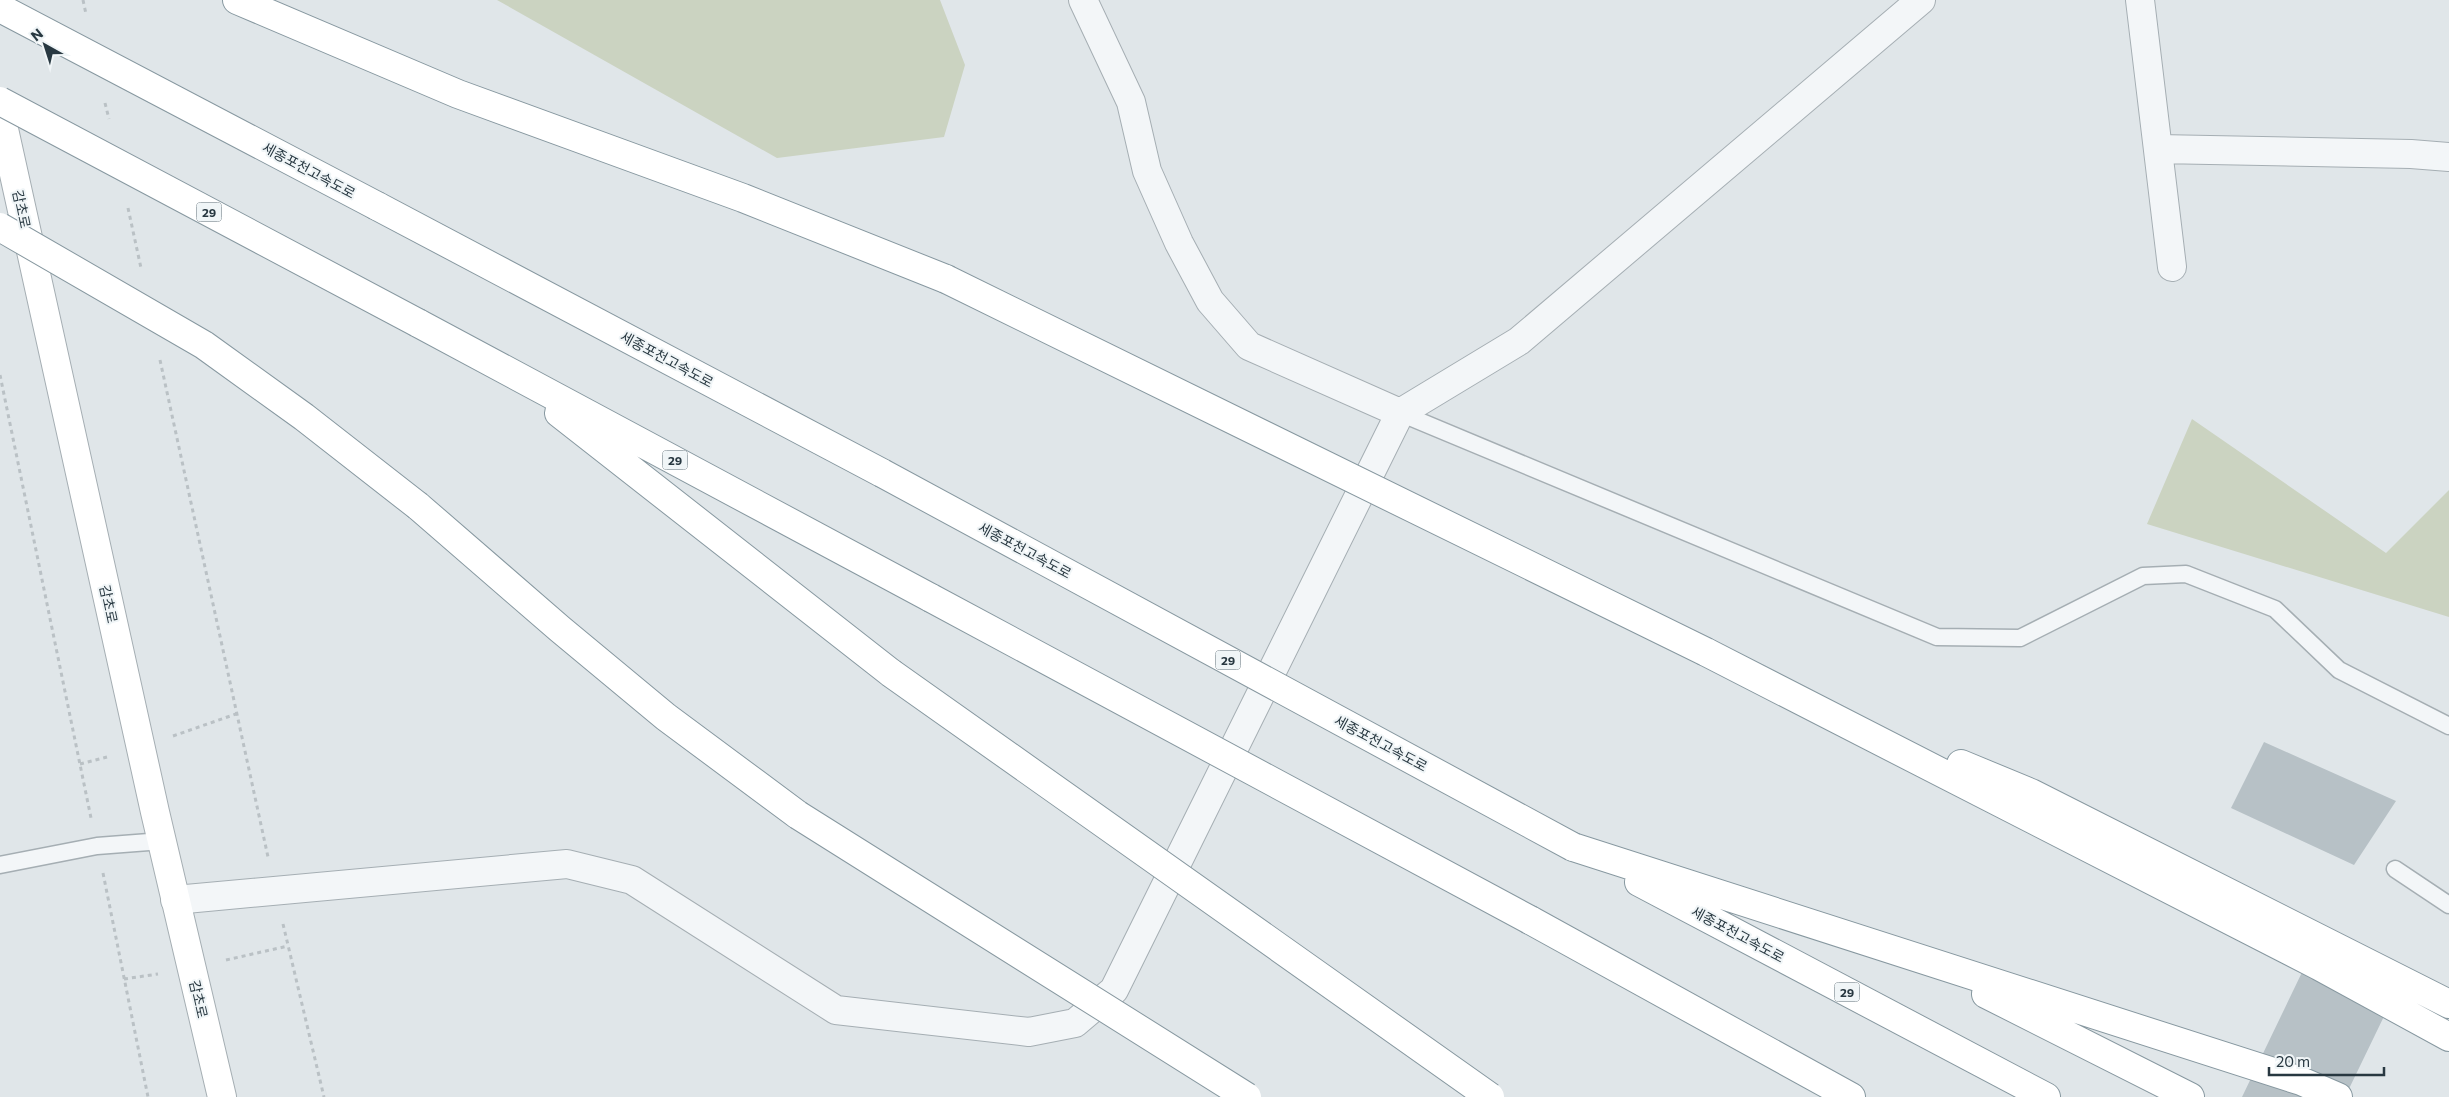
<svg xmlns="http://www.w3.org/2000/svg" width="2449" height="1097" viewBox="0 0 2449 1097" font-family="Commissioner,'Noto Sans KR',sans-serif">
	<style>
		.green { fill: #cbd3c1 }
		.building { fill: #b7c1c6 }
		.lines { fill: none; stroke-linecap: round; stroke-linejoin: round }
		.lane-casing { stroke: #a5aeb3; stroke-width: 19 }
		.street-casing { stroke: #a5aeb3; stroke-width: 30 }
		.secondary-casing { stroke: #a5aeb3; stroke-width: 30 }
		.highway-casing { stroke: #8798a0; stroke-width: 30 }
		.path { stroke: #bac1c5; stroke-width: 3; stroke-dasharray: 4 4; stroke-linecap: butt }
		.lane { stroke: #f3f6f8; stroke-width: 16 }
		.street { stroke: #f3f6f8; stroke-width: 28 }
		.secondary { stroke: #fff; stroke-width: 28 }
		.highway { stroke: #fff; stroke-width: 28 }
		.highway-bridge-casing { stroke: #8798a0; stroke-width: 30; stroke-linecap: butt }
		.highway-bridge { stroke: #fff; stroke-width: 28 }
		.labels { text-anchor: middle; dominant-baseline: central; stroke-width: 4; stroke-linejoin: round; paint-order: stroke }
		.shield { fill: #f0f5f7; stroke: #647178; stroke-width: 1 }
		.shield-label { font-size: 12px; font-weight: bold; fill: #283841 }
		.street-label { font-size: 14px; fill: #283841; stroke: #f0f5f7 }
	</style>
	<rect width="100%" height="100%" fill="#e0e6e9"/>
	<path class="green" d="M497 0H940L965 65 944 137 777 158Z
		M2192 419 2386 553 2449 490V617L2147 524Z"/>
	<path class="building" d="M2264 742 2396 801 2354 865 2231 808Z
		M2320 935 2404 975 2345 1097H2242Z"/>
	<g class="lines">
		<g class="lane-casing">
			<path id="lane" d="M1400 413 1937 637 2020 638 2143 576 2186 574 2275 609 2339 670 2449 726
				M0 865 97 846 162 841
				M2395 869 2449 905"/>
		</g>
		<g class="street-casing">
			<path id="street" d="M2140 0 2172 267
				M2158 149 2411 154 2449 157
				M1400 413 1519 341 1921 0
				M175 900 567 864 632 880 836 1010 1029 1032 1075 1023 1114 990 1400 413 1249 346 1210 301 1179 243 1147 171 1131 102 1083 0"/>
		</g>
		<g class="secondary-casing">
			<path id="secondary" d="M0 111 155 812 222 1097"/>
		</g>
		<g class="highway-casing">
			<path id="highway" d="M237 0 458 94 743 198 946 279
				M377 206 882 473
				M418 323 931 598
				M559 413 891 673
				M418 506 560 629 666 717 798 815
				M1706 652 2319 966 2449 1037
				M1961 764 2031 793 2449 1004
				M1573 847 2301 1081 2338 1097
				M1639 882 2046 1097
				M1530 920 1851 1097
				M1986 994 2190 1097"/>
		</g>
		<path class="path" d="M83 0 86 14
			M105 103 109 119
			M128 208 141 268
			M160 360 268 857
			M0 375 91 818
			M173 736 236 714
			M80 764 107 757
			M103 873 148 1097
			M283 924 324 1097
			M226 960 288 946
			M124 979 158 974"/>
		<use href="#lane" class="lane"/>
		<use href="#street" class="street"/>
		<use href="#secondary" class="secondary"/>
		<use href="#highway" class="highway"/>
		<g class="highway-bridge-casing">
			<path id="highway-bridge" d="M0 8 377 206
				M0 101 418 323
				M0 227 204 345 304 417 418 506
				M946 279 1706 652
				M882 473 1573 847
				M931 598 1530 920
				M891 673 1490 1097
				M798 815 1247 1097"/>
		</g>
		<use href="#highway-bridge" class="highway-bridge"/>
	</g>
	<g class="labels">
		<g class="shield">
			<rect x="196.5" y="202.5" width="25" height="19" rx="4"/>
			<rect x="662.5" y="450.5" width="25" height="19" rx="4"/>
			<rect x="1215.5" y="650.5" width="25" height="19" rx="4"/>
			<rect x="1834.5" y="982.5" width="25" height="19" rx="4"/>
		</g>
		<g class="shield-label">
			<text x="209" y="212">29</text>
			<text x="675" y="460">29</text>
			<text x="1228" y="660">29</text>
			<text x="1847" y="992">29</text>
		</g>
		<g class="street-label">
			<text transform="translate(309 170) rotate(28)">세종포천고속도로</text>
			<text transform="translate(22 209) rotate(78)">감초로</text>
			<text transform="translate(667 359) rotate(28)">세종포천고속도로</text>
			<text transform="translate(1025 550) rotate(28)">세종포천고속도로</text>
			<text transform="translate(109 604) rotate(78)">감초로</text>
			<text transform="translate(1381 743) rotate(28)">세종포천고속도로</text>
			<text transform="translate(1738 934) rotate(28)">세종포천고속도로</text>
			<text transform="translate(199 999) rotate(77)">감초로</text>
		</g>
	</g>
	<g transform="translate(45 45) rotate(321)" stroke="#f0f5f7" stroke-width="4" paint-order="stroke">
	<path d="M0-4L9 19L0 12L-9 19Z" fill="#283841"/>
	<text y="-8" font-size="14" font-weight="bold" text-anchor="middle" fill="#283841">N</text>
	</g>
	<path d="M2269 1067v8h115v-8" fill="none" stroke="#283841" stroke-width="2.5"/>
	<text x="2276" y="1067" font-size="15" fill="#283841" stroke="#f0f5f7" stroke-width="4" paint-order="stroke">20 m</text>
</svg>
